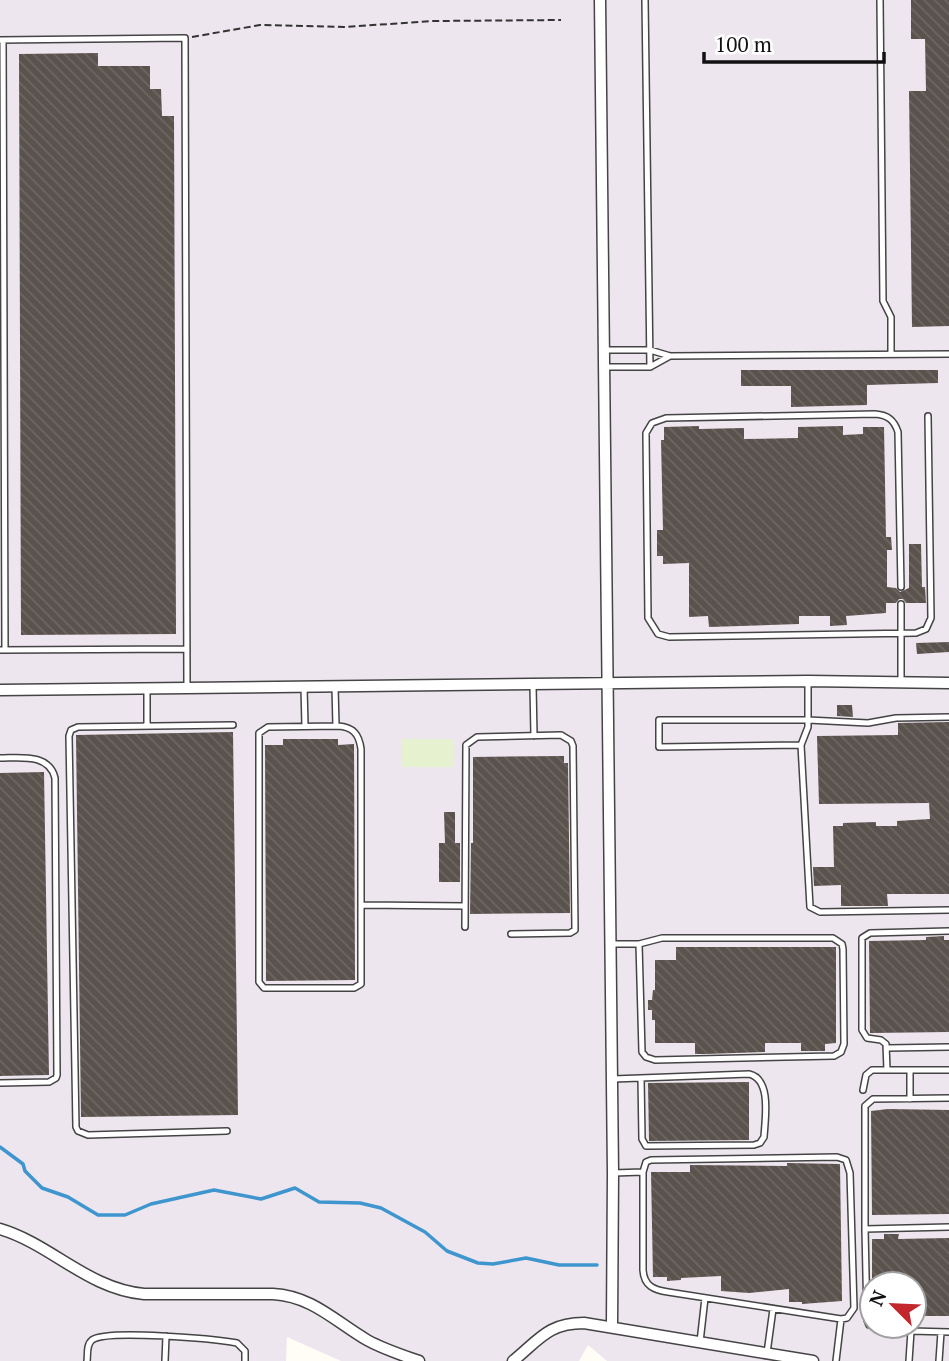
<svg xmlns="http://www.w3.org/2000/svg" width="949" height="1361" viewBox="0 0 949 1361" font-family="'PT Serif',serif">
	<style>
		.industrial { fill: #eee6ef; fill-rule: evenodd }
		.pitch { fill: #e6f2cf }
		.lines { fill: none; stroke-linecap: round; stroke-linejoin: round }
		.stream { stroke: #3f96cf; stroke-width: 3.5 }
		.building { fill: url(#building-back-hatch) }
		.service-casing { stroke: #444; stroke-width: 8 }
		.minor-casing { stroke: #444; stroke-width: 13 }
		.path { stroke: #333; stroke-width: 2; stroke-dasharray: 7 3.5; stroke-linecap: butt }
		.service { stroke: #fff; stroke-width: 5 }
		.minor { stroke: #fff; stroke-width: 10 }
	</style>
	<defs>
		<pattern id="building-back-hatch" width="6" height="6" patternUnits="userSpaceOnUse" patternTransform="scale(1.75)"><rect width="6" height="6" fill="#5a524d"/><path d="M-1 5l2 2M0 0l6 6M5-1l2 2" fill="none" stroke="#6d6662"/></pattern>
	</defs>
	<rect width="100%" height="100%" fill="#fffdf5"/>
	<path class="industrial" d="M0 0H949V1361H607L588 1345 579 1361H341L287 1337 286 1361H0ZM872 1284H914V1326H872Z"/>
	<path class="pitch" d="M402 739H454V767H402Z"/>
	<g class="lines">
		<path class="stream" d="M0 1147 23 1164 25 1171 42 1188 68 1197 98 1215H125L151 1204 214 1190 261 1199 295 1188 319 1202 360 1203 381 1208 425 1232 447 1251 478 1263 493 1264 526 1258 559 1265H597"/>
	</g>
	<path class="building" d="M911 0H949V326L912 327 909 91H926L925 39H911Z
		M98 53V66H150V89H161L162 116H174L176 634 21 635 19 54Z
		M741 370H938V383L867 385V405L791 407V386H741Z
		M699 426V429L744 428V439L798 438V427L843 426V435L863 434V427H884L886 537H891L892 550H887V587L896 588 900 592 909 588V544H921L922 587H925L926 603H906L903 599H899L896 603H886V613L846 616 847 625 830 626V616H799V624L709 627 708 616 689 617V563L663 564V556H657V530H663L661 440H664V427Z
		M949 642V652L917 654 916 643Z
		M837 705H852L853 717 837 716Z
		M949 722V894H887L888 906H841V885L814 886 813 867H834L833 826H843V823L876 822V826H897V821L930 819 929 803 819 804 817 736 898 735V723Z
		M233 732 238 1115 81 1117 76 735Z
		M283 739H338V745L354 744 355 980 266 981 265 745H283Z
		M564 756V763H568L570 913 470 914 471 843H473V757Z
		M44 772 49 1075 0 1076V773Z
		M444 812H455V843H460V882H439V843H445Z
		M944 936V940H949V1032L870 1033 869 941 926 940V937Z
		M676 947H836V1043L825 1044V1051H801V1043H765V1052L706 1054H695V1043H655V1020H652V1010H648V1000H652L653 990H655V960H676Z
		M749 1082V1140L649 1141 648 1083Z
		M888 1109 949 1110V1214L872 1215 871 1111Z
		M787 1163 840 1164 842 1301 802 1304V1302H789V1289L749 1293 721 1291V1276L681 1278V1280L667 1281V1277H653L651 1172H690V1165L787 1166Z
		M884 1234H899L898 1239 949 1238V1316H914V1284H872V1239H884Z"/>
	<g class="lines">
		<g class="service-casing">
			<path id="service" d="M645 0 650 367
				M880 0 883 301 891 317V354
				M0 40 185 38 187 688
				M3 40 5 650
				M604 350H650L670 356 949 354
				M605 367H650L670 356
				M901 587 898 432C894 420 888 415 875 414L666 418 652 423 646 433 648 618 658 634 669 637 916 633 926 629 931 618 928 416
				M901 604V682
				M0 650 187 649
				M808 682V727L801 745 810 907 820 912 949 910
				M533 685 534 736
				M304 687 305 726
				M335 687 336 726
				M147 689V726
				M338 726C353 727 359 734 361 749V984L354 988H264L259 982V733L268 727Z
				M801 745 659 747V720H808L868 723 896 718 949 717
				M0 758C20 758 49 753 55 778L57 1075 56 1078 49 1082 0 1083
				M361 905 465 906
				M465 927 466 745 477 737 561 735 571 741 573 746 575 930 570 933 511 934
				M610 944H639L662 938H833L842 944 843 949 844 1044 841 1052 834 1056 655 1060 646 1057 642 1052 639 944
				M888 1048 949 1047
				M887 1070 886 1044 881 1040 867 1038 862 1030V938L870 933 949 931
				M910 1070V1099
				M613 1079 749 1074C772 1079 765 1119 764 1137L760 1143 754 1145 646 1146 642 1139 641 1078
				M863 1090 866 1075 872 1070H949
				M227 1131 88 1135 78 1131 76 1127 69 736 71 730 78 727 233 725
				M837 1157 846 1160 850 1173 854 1308 847 1318 841 1319 668 1292C654 1290 644 1286 643 1270V1172L646 1162 651 1160Z
				M613 1173 643 1172
				M949 1227 865 1229 867 1320 869 1325 911 1331 949 1332
				M865 1229V1106L873 1099 949 1098
				M700 1342 705 1298
				M767 1353 773 1309
				M87 1361C88 1354 86 1345 92 1340 106 1329 215 1339 237 1343L245 1351V1361
				M165 1361 166 1336
				M836 1361 841 1319
				M909 1361 911 1331
				M939 1361 941 1332"/>
		</g>
		<g class="minor-casing">
			<path id="minor" d="M600 0 613 1173 612 1326
				M0 690 808 681 949 683
				M0 1229C51 1244 88 1289 144 1294H273C312 1296 336 1322 367 1340 383 1349 402 1355 419 1361
				M513 1361C539 1340 548 1323 584 1323L813 1361"/>
		</g>
		<path class="path" d="M192 37 260 25 344 27 434 21 561 20"/>
		<use href="#service" class="service"/>
		<use href="#minor" class="minor"/>
	</g>
	<g transform="translate(893 1305) rotate(294)"><circle r="33" fill="#ffffff" stroke="#a0a0a0" stroke-width="2"/>
	<path d="M0-5L12 26L0 18L-12 26Z" fill="#c4262e"/>
	<text y="-10" font-size="19" font-weight="bold" text-anchor="middle" fill="#111111">N</text>
	</g>
	<path d="M704 52v10h180v-10" fill="none" stroke="#111111" stroke-width="3.5"/>
	<text x="715" y="52" font-size="21" fill="#111111" stroke="#ffffff" stroke-width="5" paint-order="stroke">100 m</text>
</svg>
